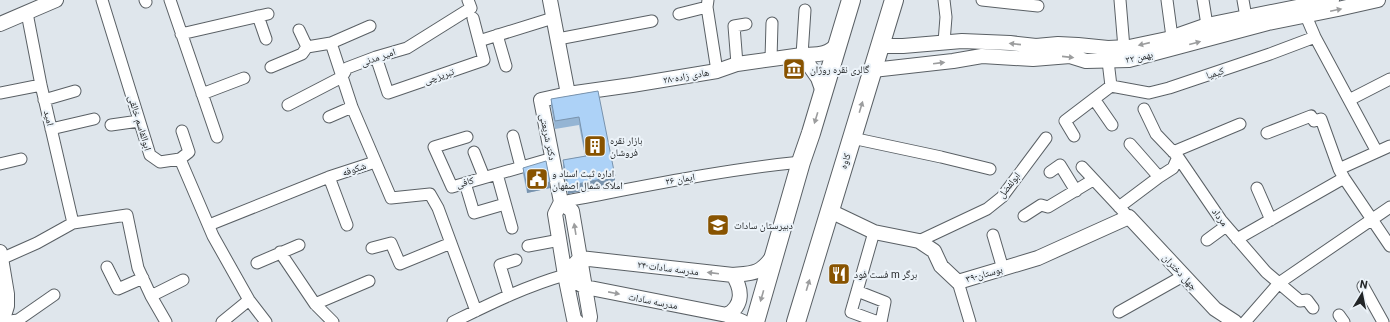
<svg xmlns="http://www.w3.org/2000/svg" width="1390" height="322" viewBox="0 0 1390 322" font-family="Roboto,'Noto Naskh Arabic',sans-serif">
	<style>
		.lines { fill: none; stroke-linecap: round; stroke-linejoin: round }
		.minor-casing { stroke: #5a6065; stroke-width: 13 }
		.tertiary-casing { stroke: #5a6065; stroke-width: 16 }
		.primary-casing { stroke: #5a6065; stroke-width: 20 }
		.minor { stroke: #fff; stroke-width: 11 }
		.tertiary { stroke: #fff; stroke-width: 14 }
		.primary { stroke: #fff; stroke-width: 18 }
		.wall { fill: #95b5d4 }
		.shaded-wall { fill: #7993ad }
		.building { fill: #add2f7; stroke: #7993ad }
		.oneway { fill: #9c9d9e }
		.labels { text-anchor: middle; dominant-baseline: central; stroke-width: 4; stroke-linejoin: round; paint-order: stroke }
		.street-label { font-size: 10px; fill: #222527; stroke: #ecf3f9 }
		.poi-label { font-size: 10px; fill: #222527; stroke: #ecf3f9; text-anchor: start }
	</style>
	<rect width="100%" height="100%" fill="#dfe6ec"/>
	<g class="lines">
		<g class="minor-casing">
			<path id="minor" d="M102 0 150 155 160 162 180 159 213 236 249 300 266 322
				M145 0 146 2
				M170 0 217 137
				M708 0 707 7 717 71
				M944 0 946 17 944 42
				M982 0 1038 6
				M1120 0 1124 48
				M1167 0 1172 37
				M1203 0 1207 25
				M1243 0 1246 17
				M27 13 41 85 73 223
				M679 14 707 7
				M258 16 266 39
				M1306 16 1315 37 1377 152
				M299 30 307 47
				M181 34 268 14
				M497 35 506 66
				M558 39 652 21
				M479 41 553 18
				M331 43 352 107 391 198 430 194 438 208 476 311
				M802 55 805 10
				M376 57 388 93 484 60 473 18
				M771 59 772 23
				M1108 61 1111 86
				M737 64 734 26 746 24
				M271 67 302 54 307 47 331 43 370 26
				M1111 86 1149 93 1169 88 1270 54 1315 37
				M0 93 41 85
				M202 94 244 78
				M1094 99 1112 125
				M44 100 75 91
				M1349 100 1390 79
				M288 105 342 77 347 68 376 57 407 48 471 8 468 0
				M1144 109 1156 134 1178 157 1221 220 1266 272 1300 301 1307 300 1313 308
				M329 117 352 107
				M111 125 139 121
				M51 129 94 119
				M1267 133 1311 116 1314 121 1321 119 1339 169 1344 178 1390 246
				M513 136 521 167
				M1074 136 1065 121 1111 86
				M467 137 434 147 452 187 553 158
				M852 138 941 157 990 169
				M1130 144 1159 177
				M474 152 484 177
				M1173 152 1240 124
				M180 159 189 152 182 131
				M0 164 21 159
				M1082 167 1124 212
				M1339 169 1390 146
				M1050 172 1060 165 1076 191
				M497 174 512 228
				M329 177 347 225
				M465 183 474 213 505 204
				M1257 188 1271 220
				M561 202C641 187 720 170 801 162
				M1119 207 1159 177 1173 168 1178 157
				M1024 216 1041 205 1048 207 1093 180
				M209 225 329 177 375 162
				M874 232 851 312 878 322
				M993 235 1003 269
				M1237 239 1344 178
				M1207 240 1226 226
				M919 241 987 209 1002 197 1046 138
				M528 246 560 240
				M372 248 391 243 400 264 451 243
				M280 252 315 304 333 322
				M1 259 37 243 73 223 127 215 138 268 151 296 166 322
				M257 263 299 245
				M107 267 118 289 143 278
				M958 282 970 322
				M1363 286 1383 322
				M857 291 885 302 881 322
				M509 295 500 265 516 260
				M151 296 183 280
				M315 304 369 281
				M1119 312 1183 276
				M1339 315 1344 322
				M2 322 18 320 54 295
				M222 322 249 300
				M453 322C490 304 526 286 565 275
				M1245 322 1279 283 1390 207"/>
		</g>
		<g class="tertiary-casing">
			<path id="tertiary" d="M550 0 568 94 541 100 561 202 555 214 565 275 574 319 577 322
				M0 24 56 0
				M880 46H903L962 41 1010 43 1036 46 1058 44 1078 45 1108 48 1129 47 1167 39 1207 25 1332 0
				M873 70 953 61 982 56 1033 59 1070 56 1086 61 1129 60 1268 23 1338 9 1378 0
				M823 92 818 78 802 55C818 54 826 56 838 44
				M568 94 632 85 717 71 737 64 802 55
				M561 202 572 211 590 317 589 322
				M830 211 874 232 919 241 934 251 941 266 958 282 1038 258 1129 217 1215 309 1235 322
				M0 252 7 294V306L2 322
				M727 315C744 305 742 289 733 275
				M743 322 727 315 585 287 565 275 580 258 733 275C754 273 760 274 773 256"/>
		</g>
		<g class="primary-casing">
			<path id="primary" d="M755 322 801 162 811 133 851 0
				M796 322 894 0"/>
		</g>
		<use href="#minor" class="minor"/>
		<use href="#tertiary" class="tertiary"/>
		<use href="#primary" class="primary"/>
	</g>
	<path class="wall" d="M598 91 615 183 568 194 563 168V160L585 156 579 125 555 129 551 106V99Z
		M523 168 550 188 527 193 523 174Z"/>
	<path class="shaded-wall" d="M615 176V183L568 194V186Z
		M550 182V188L527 193V187Z"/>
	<path class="building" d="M598 91 615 176 568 186 563 160 586 156 579 117 555 121 551 99Z
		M546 161 550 182 527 187 523 168Z"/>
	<defs><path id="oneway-solid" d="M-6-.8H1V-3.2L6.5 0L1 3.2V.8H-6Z"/></defs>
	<g class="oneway">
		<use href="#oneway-solid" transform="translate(1336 10) rotate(-12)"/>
		<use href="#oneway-solid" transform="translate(1195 43) rotate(-15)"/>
		<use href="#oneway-solid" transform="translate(1015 44) rotate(-174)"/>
		<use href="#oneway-solid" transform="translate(1144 44) rotate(167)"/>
		<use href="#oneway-solid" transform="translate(1068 57) rotate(6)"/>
		<use href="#oneway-solid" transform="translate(939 63) rotate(-7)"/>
		<use href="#oneway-solid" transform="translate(861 107) rotate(-73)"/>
		<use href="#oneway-solid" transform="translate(816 118) rotate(107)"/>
		<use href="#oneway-solid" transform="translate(575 229) rotate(-99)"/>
		<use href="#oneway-solid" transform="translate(713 273) rotate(-173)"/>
		<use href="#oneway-solid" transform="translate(808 285) rotate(-73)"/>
		<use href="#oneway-solid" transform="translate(614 293) rotate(11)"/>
		<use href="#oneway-solid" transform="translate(762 296) rotate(106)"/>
	</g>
	<defs>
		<g id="museum-square" transform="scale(1.15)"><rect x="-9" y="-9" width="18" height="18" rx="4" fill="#885300" stroke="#ecf3f9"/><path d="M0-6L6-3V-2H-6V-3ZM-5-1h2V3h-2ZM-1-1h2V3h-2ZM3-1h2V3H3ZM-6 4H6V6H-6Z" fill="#fff"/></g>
		<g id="building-square" transform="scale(1.15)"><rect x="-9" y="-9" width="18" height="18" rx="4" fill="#885300" stroke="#ecf3f9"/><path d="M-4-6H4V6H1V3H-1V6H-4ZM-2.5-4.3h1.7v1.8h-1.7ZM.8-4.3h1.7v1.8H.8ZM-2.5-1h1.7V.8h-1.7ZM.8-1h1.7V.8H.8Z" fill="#fff"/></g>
		<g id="civic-square" transform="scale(1.15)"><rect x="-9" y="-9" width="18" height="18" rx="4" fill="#885300" stroke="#ecf3f9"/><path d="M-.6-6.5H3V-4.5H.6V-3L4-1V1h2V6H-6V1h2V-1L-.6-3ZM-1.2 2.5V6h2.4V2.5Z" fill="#fff"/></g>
		<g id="school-square" transform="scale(1.15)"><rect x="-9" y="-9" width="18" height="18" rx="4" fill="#885300" stroke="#ecf3f9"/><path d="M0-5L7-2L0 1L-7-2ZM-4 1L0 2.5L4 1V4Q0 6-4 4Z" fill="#fff"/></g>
		<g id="restaurant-square" transform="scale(1.15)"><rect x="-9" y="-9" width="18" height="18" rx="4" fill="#885300" stroke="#ecf3f9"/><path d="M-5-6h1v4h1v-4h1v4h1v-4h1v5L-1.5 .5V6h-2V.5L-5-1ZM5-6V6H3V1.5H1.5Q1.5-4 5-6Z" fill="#fff"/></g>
	</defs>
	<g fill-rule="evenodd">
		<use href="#museum-square" x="794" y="69"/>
		<use href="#building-square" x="595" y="146"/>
		<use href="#civic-square" x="537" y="179"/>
		<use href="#school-square" x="718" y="225"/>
		<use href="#restaurant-square" x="839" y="274"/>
	</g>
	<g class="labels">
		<g class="street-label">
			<text transform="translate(378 57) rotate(-19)">امیر مدنی</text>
			<text transform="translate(1139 57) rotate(-12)">۲۲ بهمن</text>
			<text transform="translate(1215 73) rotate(-18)">کیمیا</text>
			<text transform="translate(439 76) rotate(-19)">تبریزچی</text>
			<text transform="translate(686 76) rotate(-10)">۲۸-هادی زاده</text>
			<text transform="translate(49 118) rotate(77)">امید</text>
			<text transform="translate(140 123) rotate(73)">ابوالقاسم خالقی</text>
			<text transform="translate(548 137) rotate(78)">دکتر شریعتی</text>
			<text transform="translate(845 161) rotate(-73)">کاوه</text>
			<text transform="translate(354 169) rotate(-18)">شکوفه</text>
			<text transform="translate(680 179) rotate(-10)">۲۶ ایمان</text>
			<text transform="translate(465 182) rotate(-15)">کافی</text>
			<text transform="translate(1009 185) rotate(-52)">ابولفضل</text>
			<text transform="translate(1220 217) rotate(53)">مرداد</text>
			<text transform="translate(668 268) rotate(7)">۲۴-مدرسه سادات</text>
			<text transform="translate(1180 272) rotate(47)">چهل دختران</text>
			<text transform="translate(984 274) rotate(-16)">۳۹-بوستان</text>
			<text transform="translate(653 301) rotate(11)">مدرسه سادات</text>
		</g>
		<g class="poi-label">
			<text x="810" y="69">گالری نقره روژان</text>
			<text x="610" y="140">بازار نقره<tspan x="610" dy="12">فروشان</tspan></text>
			<text x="552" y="173">اداره ثبت اسناد و<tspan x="552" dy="12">املاک شمال اصفهان</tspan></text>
			<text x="734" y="225">دبیرستان سادات</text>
			<text x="854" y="274">فست فود m برگر</text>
		</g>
	</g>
	<g transform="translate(1362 294) rotate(10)" stroke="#ecf3f9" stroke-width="3" paint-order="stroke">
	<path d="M0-3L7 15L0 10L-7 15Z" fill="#222527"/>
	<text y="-6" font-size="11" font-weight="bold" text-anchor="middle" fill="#222527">N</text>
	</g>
</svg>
